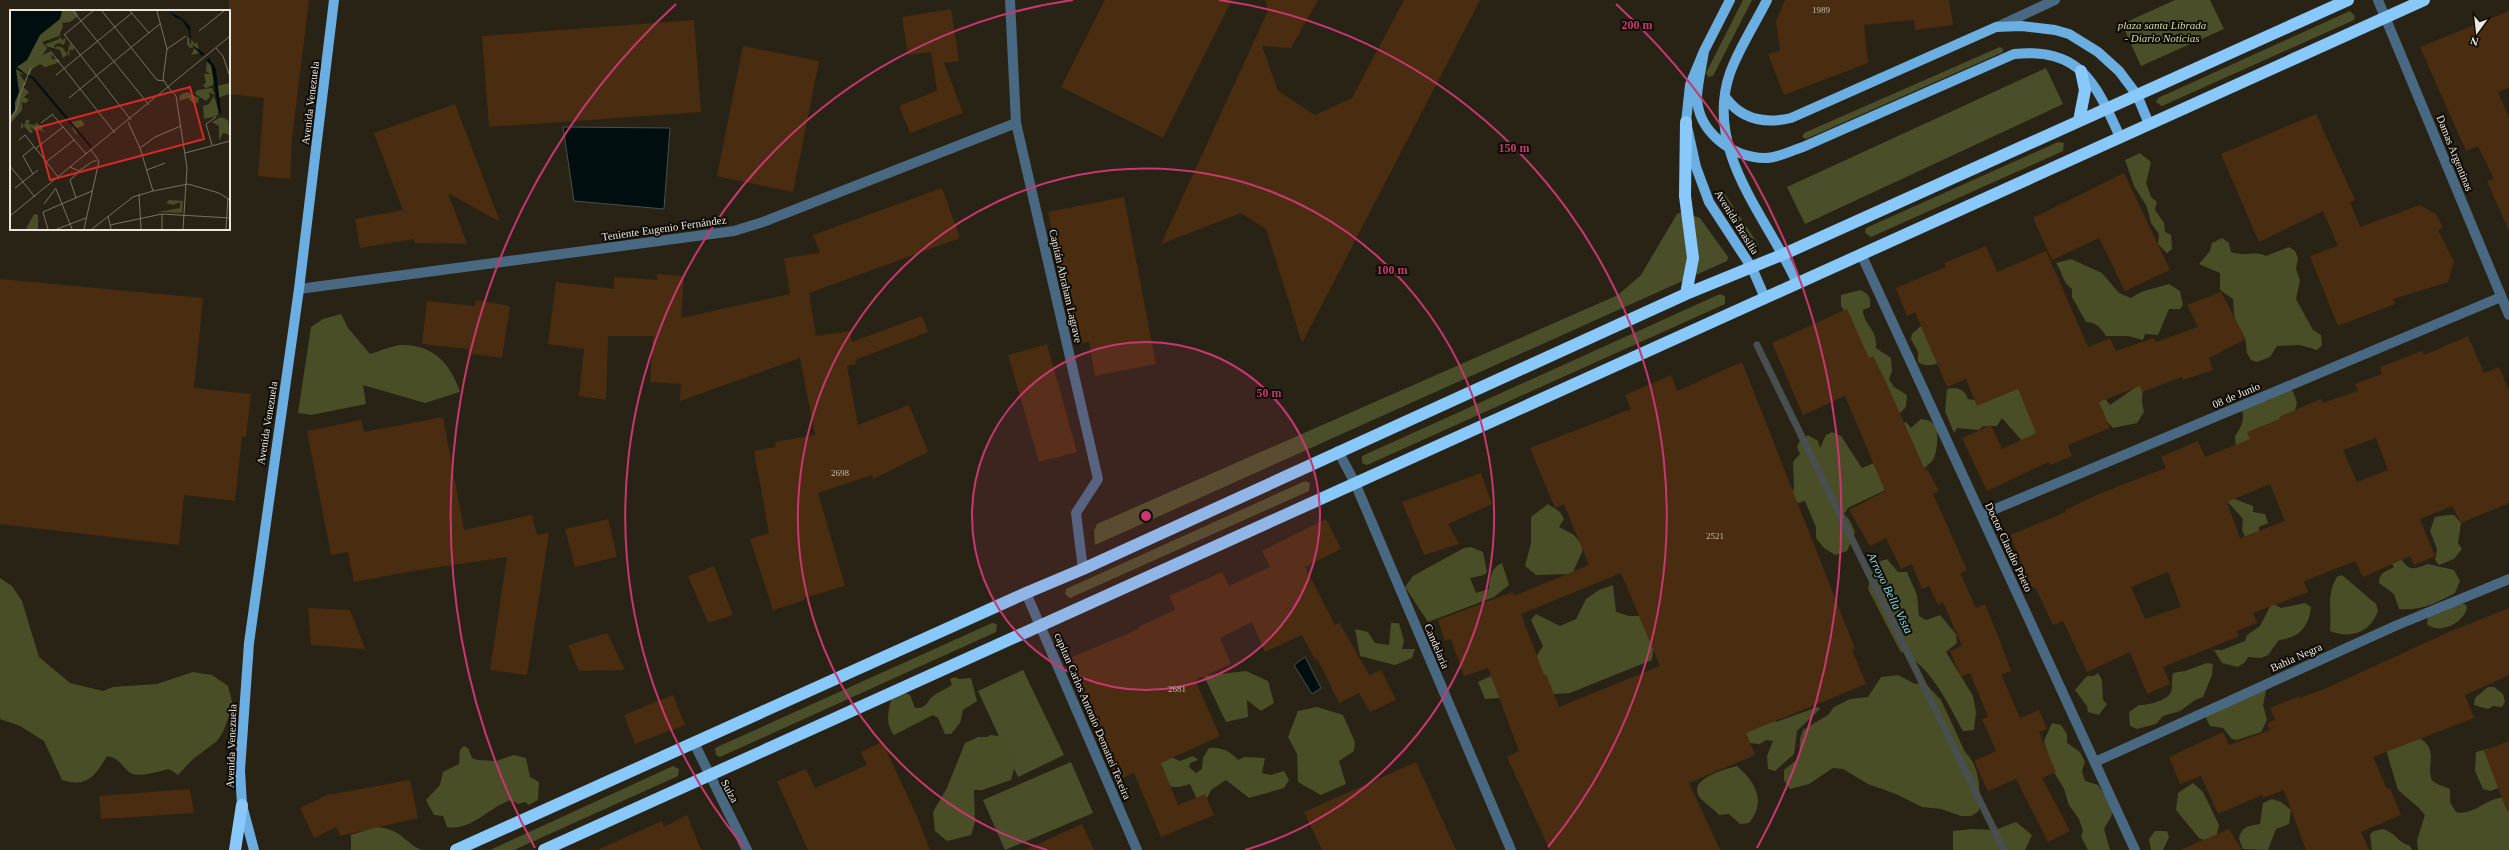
<svg xmlns="http://www.w3.org/2000/svg" width="2509" height="850" viewBox="0 0 2509 850" font-family="Georgia,serif">
	<style>
		.green { fill: #4b4f29 }
		.forest { fill: #4a4e26 }
		.water { fill: #010e10; stroke: #484f4e }
		.lines { fill: none; stroke-linecap: round; stroke-linejoin: round }
		.stream { stroke: #484f4e; stroke-width: 7 }
		.building { fill: #4a2d10; fill-rule: evenodd }
		.minor { stroke: #496982; stroke-width: 10 }
		.major { stroke: #6baee2; stroke-width: 10 }
		.highway { stroke: #89c8fa; stroke-width: 12 }
		.ring { fill: none; stroke: #c8376f; stroke-width: 2 }
		.labels { text-anchor: middle; dominant-baseline: central; stroke-width: 4; stroke-linejoin: round; paint-order: stroke }
		.number-label { font-size: 9px; fill: #c4b9ab }
		.park-label { font-size: 11px; font-style: italic; fill: #d5dd98; stroke: #0f0c07 }
		.street-label { font-size: 11px; fill: #ede8df; stroke: #0f0c07 }
		.water-label { font-size: 12px; font-style: italic; fill: #7edbe8; stroke: #0f0c07 }
		.inset-river { fill: none; stroke: #010e10; stroke-width: 2 }
		.inset-road { fill: none; stroke: #777266; stroke-width: 1 }
		.view { fill: #d62828; fill-opacity: 0.15; stroke: #d62828; stroke-width: 2 }
		.inset-edge { fill: none; stroke: #ede8df; stroke-width: 2 }
		.centre { fill: #c8376f; stroke: #0f0c07; stroke-width: 2 }
		.ring-label { font-size: 12px; text-anchor: middle; font-weight: bold; fill: #c8376f; stroke: #0f0c07; stroke-width: 4; stroke-linejoin: round; paint-order: stroke }
	</style>
	<rect width="100%" height="100%" fill="#292315"/>
	<path class="green" d="M1743 0H1752L1713 76 1708 77 1706 73Z
		M2175 0H2210L2224 29 2141 66 2122 24Z
		M2350 11 2355 16 2354 20 2162 106 2156 102 2158 98Z
		M2000 47 2003 49V52L1806 139 1802 137 1804 133Z
		M2046 68 2063 104 1805 224 1787 187Z
		M2058 142 2064 143 2063 151 1871 237 1865 233 1866 228Z
		M1724 193 1758 244 1756 250 1752 248 1727 210 1728 205 1722 194Z
		M1682 212 1700 218 1728 257 1727 261 1095 545 1094 531 1097 524 1618 295 1641 275 1677 214Z
		M1720 294 1725 296V304L1367 465 1362 463V456Z
		M1305 481 1310 483 1309 491 1070 598 1065 594 1066 589Z
		M992 623 997 624 996 632 720 757 716 755 715 748Z
		M1023 670 1064 755 1018 777 978 691Z
		M1071 762 1093 813 1005 850 983 800Z
		M673 766 679 769 678 776 514 850H490Z"/>
	<path class="forest" d="M2140 153 2151 162 2146 183 2151 197 2157 202 2155 210 2164 223 2165 232 2171 235 2172 249 2167 253 2158 244 2159 234 2151 223 2147 207 2134 186 2125 160Z
		M2222 238 2229 243 2231 252C2245 257 2254 250 2266 256L2289 247 2295 251 2298 258 2296 269 2300 280 2296 299 2313 330 2321 335 2322 345 2317 350 2300 345 2277 346 2270 357 2257 362 2251 360 2247 353 2245 337C2234 327 2234 313 2233 299L2220 290V273L2199 264 2210 251 2212 243Z
		M2071 259 2102 273 2119 293 2131 298 2141 292 2169 284 2180 291 2183 305 2180 309H2169L2158 335 2145 334 2143 340 2128 336H2106C2101 328 2096 322 2086 322L2072 297V289C2062 282 2063 273 2056 263Z
		M1860 290C1869 294 1871 297 1870 307L1863 310C1863 325 1878 329 1876 348L1891 358 1892 371 1889 379 1894 387 1907 395 1906 407 1898 415H1891L1852 322 1841 306V295Z
		M341 314 348 328 370 354C380 351 391 346 401 345 433 344 451 364 460 392L425 403 363 385 366 404 311 415 298 413 311 327 323 319Z
		M1921 326 1936 327 1949 359C1938 363 1929 369 1918 362V352L1911 339 1912 334Z
		M2014 382 2043 434 2024 443 2002 418 1997 426H1983L1979 430 1957 428 1954 433 1945 411 1947 389C1957 386 1965 390 1968 399L1975 400Z
		M2143 382 2142 402 2144 412 2137 423 2113 428 2102 416 2097 398 2102 395 2110 405Z
		M2286 388 2293 391 2297 403 2293 417 2236 448 2235 436C2241 428 2245 420 2242 409L2254 403 2270 400 2272 392Z
		M1921 419C1929 420 1935 422 1937 430 1938 437 1937 451 1934 458 1927 473 1865 499 1848 508L1844 514 1849 519 1855 532 1847 551 1835 555 1824 548 1816 538V527L1805 501 1798 503 1791 499 1794 487 1793 462 1800 454 1797 447 1800 440 1808 435 1818 441 1820 448 1826 435 1832 432 1841 436 1862 468 1908 449 1897 426 1906 422 1911 428Z
		M2232 498 2253 506V512L2265 514 2268 523 2259 527V533L2245 537 2242 530 2243 519 2227 501Z
		M1548 504 1560 512 1564 519 1559 527 1574 535 1582 545V552L1572 574 1536 575 1525 566 1531 543V517Z
		M2448 515H2454L2461 523 2458 543 2462 549 2454 559 2439 565 2435 560 2437 549 2430 531 2435 517Z
		M1471 547 1483 552 1487 572 1484 575 1470 578 1476 593 1489 589C1489 578 1492 567 1502 563L1509 585 1494 597 1428 622 1405 587 1413 576 1464 548Z
		M1887 559 1898 572H1907L1917 595 1919 616 1926 620 1940 615 1956 634 1957 643 1946 652 1973 696 1976 712 1974 730 1963 731C1947 702 1931 666 1900 651L1868 589 1871 575 1878 562Z
		M2401 559C2410 572 2414 569 2428 564L2454 570 2460 581 2455 593C2436 603 2422 611 2399 609L2394 594 2379 583C2379 572 2386 572 2394 567L2391 562Z
		M2342 575 2376 604 2378 611C2370 633 2350 639 2330 631 2332 612 2326 594 2337 577Z
		M0 578 12 586 22 601 39 657 70 683 103 691 113 687 157 684 193 672 212 675 228 686 233 705 223 732 217 741 192 760 178 775 169 769C159 771 138 779 129 772 121 765 119 758 107 756 95 776 87 788 62 780L44 741 20 726 0 719Z
		M1613 585 1616 612 1629 616H1649L1656 630 1652 660 1570 693 1485 699 1478 682 1504 670 1531 665 1543 646 1531 620 1536 614 1560 626 1576 619 1586 599 1599 590Z
		M2272 603 2281 608 2305 603 2311 607C2309 627 2299 638 2279 640L2268 655 2261 658 2248 657 2245 662 2238 667 2222 663 2214 650H2222L2245 641 2247 635 2260 626Z
		M2459 603 2465 604 2467 607C2465 623 2439 635 2427 624L2428 617Z
		M1391 623H1399L1404 641 1402 649H1415L1412 658 1395 665 1360 656 1355 629 1368 632 1375 643 1389 645Z
		M2207 663 2213 664 2212 675 2203 697 2195 700 2180 711 2163 716 2156 724 2137 729 2130 726 2129 712 2139 705C2147 706 2168 700 2171 692 2173 686 2171 679 2173 673L2185 671Z
		M1246 671 1268 681 1274 703 1261 711 1247 700 1248 717 1226 722 1204 676Z
		M2098 673 2102 680 2103 700 2107 704 2099 715 2088 712 2087 706 2075 690 2087 676H2094Z
		M1898 675 1915 684 1924 682 1941 700 1965 752C1981 767 1980 792 1979 811L1971 816H1961L1941 809 1922 807 1896 794 1868 784 1843 769 1833 768 1809 784 1790 789 1784 780V770L1799 758 1800 739 1803 730 1828 715 1834 707 1850 699 1868 697 1881 677Z
		M955 677 959 679 971 678 977 701 963 710 960 723 951 734H945L938 718 933 715 894 735C885 724 888 710 892 697L906 693 910 695 915 708C926 709 926 703 932 697 938 692 946 689 952 685L950 679Z
		M2488 687H2494L2503 694 2505 702 2502 707 2493 706 2488 709 2474 705 2475 698Z
		M2265 688 2266 691 2263 705 2267 720 2261 732 2237 740 2232 739 2223 728 2210 726 2204 714Z
		M1317 707 1343 715 1355 742 1354 751 1339 761 1346 784 1321 795 1298 782 1297 754 1288 737 1298 711Z
		M1818 707 1820 709 1797 731 1794 754 1775 771 1768 769 1767 756 1773 741 1766 740 1760 744 1750 743 1742 726 1769 715 1776 722Z
		M2052 723 2061 725 2067 734V743L2080 752 2085 762 2082 771 2085 781 2098 785 2111 804 2112 815 2104 829 2110 850H2088L2081 837 2083 831 2079 819 2069 805 2064 789 2054 772 2044 741Z
		M990 735 1000 736 1016 762 1011 780 982 790H974L975 822 971 835 947 841 935 831 933 812 947 788 965 743 978 737H987Z
		M2417 737C2441 748 2425 767 2432 780 2436 785 2444 786 2450 789V802L2456 812C2475 817 2491 792 2509 799V850H2418L2417 840 2425 815 2419 808 2398 790 2387 753 2389 748Z
		M464 746 468 748 472 758 477 760 496 761 514 755 526 758 530 777 539 782 538 800 529 805 525 802 518 804 511 800C491 806 470 832 447 827L443 816 434 815 426 800 440 785 443 772 459 764 460 750Z
		M1209 748C1221 747 1230 751 1238 760L1244 757 1265 758 1262 773 1271 775 1284 771 1289 780 1284 788 1249 798 1226 780 1211 790 1205 802 1199 804 1190 784C1166 792 1166 784 1155 765L1171 757 1180 761 1193 756 1198 760 1190 763 1189 767 1196 773 1202 769 1203 758Z
		M2488 749 2494 751 2503 786 2491 791 2483 789 2475 771 2476 752Z
		M1737 766C1755 782 1767 801 1749 823L1740 824 1729 814 1719 815C1714 809 1707 805 1701 799 1684 780 1725 769 1737 766Z
		M2193 783 2203 792 2219 825 2217 834 2207 841 2199 838 2176 810 2178 793Z
		M2272 799 2281 802 2291 810 2289 824 2276 829 2268 850 2243 849 2239 839C2241 826 2249 826 2260 824L2263 803Z
		M2016 822 2032 835 2025 850H1953V831L1972 829 1995 830Z
		M376 827C404 829 405 845 423 850H351V835Z
		M2383 829C2396 833 2397 842 2410 846L2412 850H2372L2370 834 2374 831Z
		M2155 831H2167L2169 837 2163 850H2151L2149 839Z"/>
	<path class="water" d="M563 127 670 128 664 209 574 201Z
		M1305 657 1321 688 1312 694 1294 665Z"/>
	<g class="lines">
		<path class="stream" d="M1757 345 2004 850"/>
	</g>
	<path class="building" d="M229 0H309L292 138 290 179 258 176 264 98 229 94Z
		M1105 0H1232L1163 138 1061 87Z
		M1265 0H1318L1291 48 1262 46 1278 91 1315 115 1352 98 1404 0H1480L1302 343 1266 229 1241 213 1161 244 1268 11Z
		M1785 0H1949L1953 25 1915 30 1914 20 1864 25 1868 63 1784 95 1768 54 1780 51 1776 21Z
		M951 9 959 61 944 63 963 113 910 133 899 106 937 91 931 52 908 55 902 17Z
		M2509 11V87L2498 92 2509 118V231L2487 181 2494 179 2478 146 2466 151 2420 47Z
		M694 20 701 112 489 127 482 36Z
		M743 46 819 61 793 192 717 176Z
		M455 104 500 222 448 193 467 244 415 243 414 239 360 248 355 219 403 210 374 133Z
		M2316 114 2355 200 2350 202 2360 227 2420 205 2436 214 2443 228 2438 230 2454 262 2448 282 2393 299 2395 304 2338 326 2310 256 2338 246 2323 211 2259 242 2221 154Z
		M2124 173 2170 270 2125 291 2099 238 2052 260 2033 218Z
		M942 188 960 238 809 293 816 336 850 331 852 342 922 316 928 332 855 360 856 364 847 366 858 425 909 405 928 452 873 479 872 475 818 493 845 586 804 598 805 600 773 610 750 539 769 533 754 451 776 447 775 442 815 435 800 358 680 401 681 384 650 382 653 336H608L606 400 579 396 584 349 548 344 556 282 614 289V277L657 280V274L684 276 681 318 790 294 784 258 820 253 813 235Z
		M1124 197 1156 364 1095 376 1089 342 1074 345 1048 212Z
		M1986 246 1997 272 2046 251 2088 347 2110 338 2116 351 2154 338 2156 342 2198 327 2187 305 2221 292 2246 339 2209 358 2213 370 2183 380 2182 377 2142 392 2140 386 2099 402 2110 428 2068 445 2072 456 2050 465 2048 462 1987 491 1962 438 1991 425 2002 449 2036 433 2018 389 1977 406 1966 379 1947 387 1915 312 1907 316 1896 288 1946 267 1944 263Z
		M0 279 203 298 194 388 251 394 246 437 242 436 235 501 184 495 179 545 0 524Z
		M476 300 510 306 502 358 467 353 468 349 422 344 427 301 475 306Z
		M1847 309 1869 358 1873 356 1886 382 1925 470 1927 469 1939 491 1933 494 1967 570 1960 573 1976 608 1985 604 1998 636 2011 671 2001 674 2020 718 2039 710 2047 729 2039 732 2056 772 2042 778 2070 831 2048 842 2016 779 1988 791 1974 761 1996 751 1982 719 1988 717 1970 673 1961 677 1950 651 1962 646 1943 602 1938 605 1929 586 1922 589 1912 564 1901 569 1886 538 1870 546 1849 510 1885 491 1845 396 1803 415 1772 343Z
		M2468 336 2484 373 2499 367 2509 391V503L2461 523 2452 506 2420 519 2435 556 2414 565 2410 556 2363 577 2355 561 2304 581 2308 592 2253 613 2257 623 2237 631 2239 636 2163 667 2170 684 2147 694 2130 652 2087 672 2063 621 2053 625 2035 587 2032 588 2010 535 2066 512 2065 510 2099 494 2166 468 2161 457 2198 441 2205 457 2250 439 2247 432 2280 419 2279 417 2321 399 2323 403 2358 391 2355 384 2382 374 2380 367 2422 351 2424 355ZM2376 438 2388 470 2357 482 2343 450ZM2270 484 2285 521 2240 538 2227 502ZM2168 572 2181 607 2145 619 2131 587Z
		M1047 344 1077 452 1039 462 1008 355Z
		M1742 362 1855 649 1852 650 1866 684 1746 733 1755 755 1689 783 1720 850H1550L1507 757 1519 751 1488 668 1464 676 1451 639 1445 641 1438 620 1513 592 1514 596 1589 565 1564 504 1555 508 1530 448 1631 409 1625 395 1671 375 1677 391ZM1621 573 1660 666 1559 707 1546 674 1544 675 1521 614Z
		M443 417 464 530 532 515 537 535 549 533 527 675 490 670 507 557 419 570 354 582 348 552 331 555 307 431 361 420 364 432Z
		M1481 473 1492 504 1448 524 1459 544 1424 555 1402 502Z
		M608 519 617 557 575 567 565 529Z
		M1326 519 1341 549 1305 567 1335 625 1339 622 1369 675 1381 670 1396 700 1370 712 1359 693 1339 703 1317 658 1315 659 1302 635 1265 652 1252 622 1220 638 1231 664 1195 680 1220 736 1161 763 1178 805 1205 794 1214 815 1161 837 1134 773 1115 781 1065 660 1139 629 1138 627 1175 610 1169 596 1222 572 1229 586 1270 567 1262 551Z
		M714 566 733 615 708 623 688 576Z
		M308 608 350 610 365 649 311 645Z
		M2509 608V675L2465 695 2474 718 2373 757 2387 789 2390 788 2401 815 2361 832 2369 850H2306L2284 790 2263 798 2262 795 2218 814 2201 776 2180 784 2169 757 2223 732 2229 745 2270 730 2267 723 2275 720 2270 708 2299 696 2300 698 2329 687 2451 631Z
		M607 633 625 670 579 671 568 645Z
		M673 695 685 725 635 744 624 715Z
		M2509 741V811H2507L2484 751Z
		M882 742 916 814 930 850H808L777 781 806 769 815 788 867 765 861 752Z
		M1416 762 1456 850H1322L1304 812Z
		M410 780 418 818 340 836 336 827 314 838 300 808 327 795Z
		M190 789 194 813 101 819 99 796Z
		M687 815 701 850H597L662 821 664 827Z
		M1082 824 1094 850H1025Z
		M2229 829 2242 850H2180Z"/>
	<g class="lines">
		<path class="minor" d="M1010 0 1016 123 1098 479 1076 513 1083 569
			M2378 0 2509 315
			M1997 27 2055 0
			M1861 254 2135 850
			M299 289 734 231 763 222 1016 123
			M1338 451 1355 483 1511 850
			M1981 515 2501 297
			M1026 593 1137 850
			M694 743 747 850
			M2095 762 2395 626 2509 579"/>
		<path class="major" d="M1730 0 1704 51 1690 85 1686 122 1696 167 1709 202 1752 268 1765 298
			M1767 0C1755 24 1739 48 1730 73 1703 151 1768 218 1797 283
			M1704 51C1702 65 1698 81 1697 96 1697 131 1732 158 1765 158 1778 158 1790 151 1803 147L2014 54C2081 47 2096 84 2120 137
			M1726 98C1742 120 1765 124 1791 118L1996 27 2021 26 2055 30 2069 34 2098 52 2119 71 2137 95 2149 124
			M254 850 242 805 240 770 249 643 299 289 334 0"/>
		<path class="highway" d="M2079 121 2085 90 2081 71
			M1686 122 1685 196 1693 258 1686 294
			M235 850 242 805
			M456 850 1026 593 1083 569 1686 294 1784 254 2348 0
			M544 850 2424 0"/>
	</g>
	<circle cx="1146" cy="516" r="174" fill="#c8376f" fill-opacity=".12"/>
	<g class="ring">
		<circle cx="1146" cy="516" r="174"/>
		<path d="M1047 850A348 348 0 1 1 1245 850"/>
		<path d="M744 847A521 521 0 0 1 1073 0M1219 0A521 521 0 0 1 1548 847"/>
		<path d="M535 848A695 695 0 0 1 676 4M1616 4A695 695 0 0 1 1757 848"/>
	</g>
	<g class="labels">
		<g class="number-label">
			<text x="1821" y="10">1989</text>
			<text x="840" y="473">2698</text>
			<text x="1715" y="536">2521</text>
			<text x="1177" y="689">2681</text>
		</g>
		<g class="park-label">
			<text x="2162" y="25">plaza santa Librada<tspan x="2162" dy="13">- Diario Noticias</tspan></text>
		</g>
		<g class="street-label">
			<text transform="translate(310 103) rotate(-83)">Avenida Venezuela</text>
			<text transform="translate(2455 153) rotate(68)">Damas Argentinas</text>
			<text transform="translate(1737 222) rotate(58)">Avenida Brasilia</text>
			<text transform="translate(664 228) rotate(-8)">Teniente Eugenio Fernández</text>
			<text transform="translate(1066 286) rotate(77)">Capitán Abraham Lagrave</text>
			<text transform="translate(2236 395) rotate(-23)">08 de Junio</text>
			<text transform="translate(267 423) rotate(-81)">Avenida Venezuela</text>
			<text transform="translate(2009 547) rotate(65)">Doctor Claudio Prieto</text>
			<text transform="translate(1437 646) rotate(67)">Candelaria</text>
			<text transform="translate(2296 657) rotate(-24)">Bahia Negra</text>
			<text transform="translate(1093 716) rotate(67)">capitan Carlos Antonio Demattei Texeira</text>
			<text transform="translate(231 746) rotate(-88)">Avenida Venezuela</text>
			<text transform="translate(730 791) rotate(62)">Suiza</text>
		</g>
		<g class="water-label">
			<text transform="translate(1890 593) rotate(64)">Arroyo Bella Vista</text>
		</g>
	</g>
	<g transform="translate(10 10)">
		<rect width="220" height="220" fill="#292315"/>
		<path d="M0 1H66L68 6 60 12 52 13 53 16 49 26 32 32 37 38 32 46 38 51 37 57 30 54 22 59 19 66 9 63 16 74 13 77 19 82 14 87 19 90 16 93 12 92V100L0 114ZM219 73V84L208 88 207 76Z" fill="#4b4f29"/>
		<path d="M50 26 52 30 56 28 54 35 49 33 44 35 45 38 48 36 53 38 57 44 60 33 64 38 62 41 61 39 59 41 60 47 58 44 53 48 50 40 36 36V34L49 29ZM177 27 180 28V33L181 29 185 34 187 32 190 43 181 45 185 37 180 38 177 34ZM41 41 42 49H48L50 52 35 57 27 52 33 45ZM197 51 202 57 204 69 203 75 197 78 193 76 196 72 194 64H200L196 61ZM202 78 205 85 199 82 200 87 196 91 185 84 187 80ZM177 82 189 88 188 93H183L178 88 169 91 170 85ZM204 86 209 102 207 106 194 109 193 96 199 94ZM211 107 218 110 220 125 213 123 209 131V116L202 112ZM16 110H20L18 114 25 115 26 112 29 115H34L32 119 35 123 30 120 25 121 20 116 23 123H20L14 116 11 119V112L14 116ZM71 110 75 115 65 119 69 126 64 122 60 112ZM159 190 173 191 172 203 148 202 170 198V192L163 195 156 193ZM24 204 28 205V219H16Z" fill="#4a4e26"/>
		<path d="M0 1H52L50 9 30 25 17 50 7 57 21 68 6 59 9 82 5 92V100L0 107ZM158 1 172 8 180 16 181 34 195 44 192 46 180 33 179 21 172 10 165 7ZM199 48 206 59 211 103 209 104 201 55 196 50Z" fill="#010e10"/>
		<path class="inset-river" d="M18 66 23 68 81 137"/>
		<path class="inset-road" d="M63 1 139 95M92 1 147 70 154 71M120 1 139 23M147 1 157 39 153 69 158 77M189 21 214 1M54 24 121 110M54 25 83 1M206 38 213 46 220 67M157 39 176 26M41 42 105 123M46 65 122 3M158 77 166 86 177 158 173 219M59 88 151 13M42 104 76 144M0 109 6 101 10 84 21 58M118 112 130 138 143 181M31 113 43 104M9 130 15 125 49 168M202 135 196 114 206 107M130 138 145 127 171 116M25 139 53 117M175 143 220 131M36 152 64 130M0 156 25 187M60 157 69 161 83 151H87M137 160 155 153M23 164 13 146 24 137M5 178 28 160M46 179 62 219M129 184 131 219M66 188 60 170 70 161M34 194 46 178M0 206 220 26M98 206 101 219M100 215 152 204 220 208M38 219 33 202 82 181M47 219 76 208M74 219 89 151 81 140M82 219 123 187 143 181 178 174 209 183 220 190M152 219V204M216 219 218 188"/>
		<path class="view" d="M180 77 194 129 40 170 26 118Z"/>
		<rect width="220" height="220" class="inset-edge"/>
	</g>
	<circle cx="1146" cy="516" r="6" class="centre"/>
	<g class="ring-label">
		<text x="1637" y="29">200 m</text>
		<text x="1514" y="152">150 m</text>
		<text x="1392" y="274">100 m</text>
		<text x="1269" y="397">50 m</text>
	</g>
	<g transform="translate(2477 32) rotate(195)" stroke="#0f0c07" stroke-width="3" paint-order="stroke">
	<path d="M0-3L7 15L0 10L-7 15Z" fill="#ede8df"/>
	<text y="-6" font-size="11" font-weight="bold" text-anchor="middle" fill="#ede8df">N</text>
	</g>
</svg>
